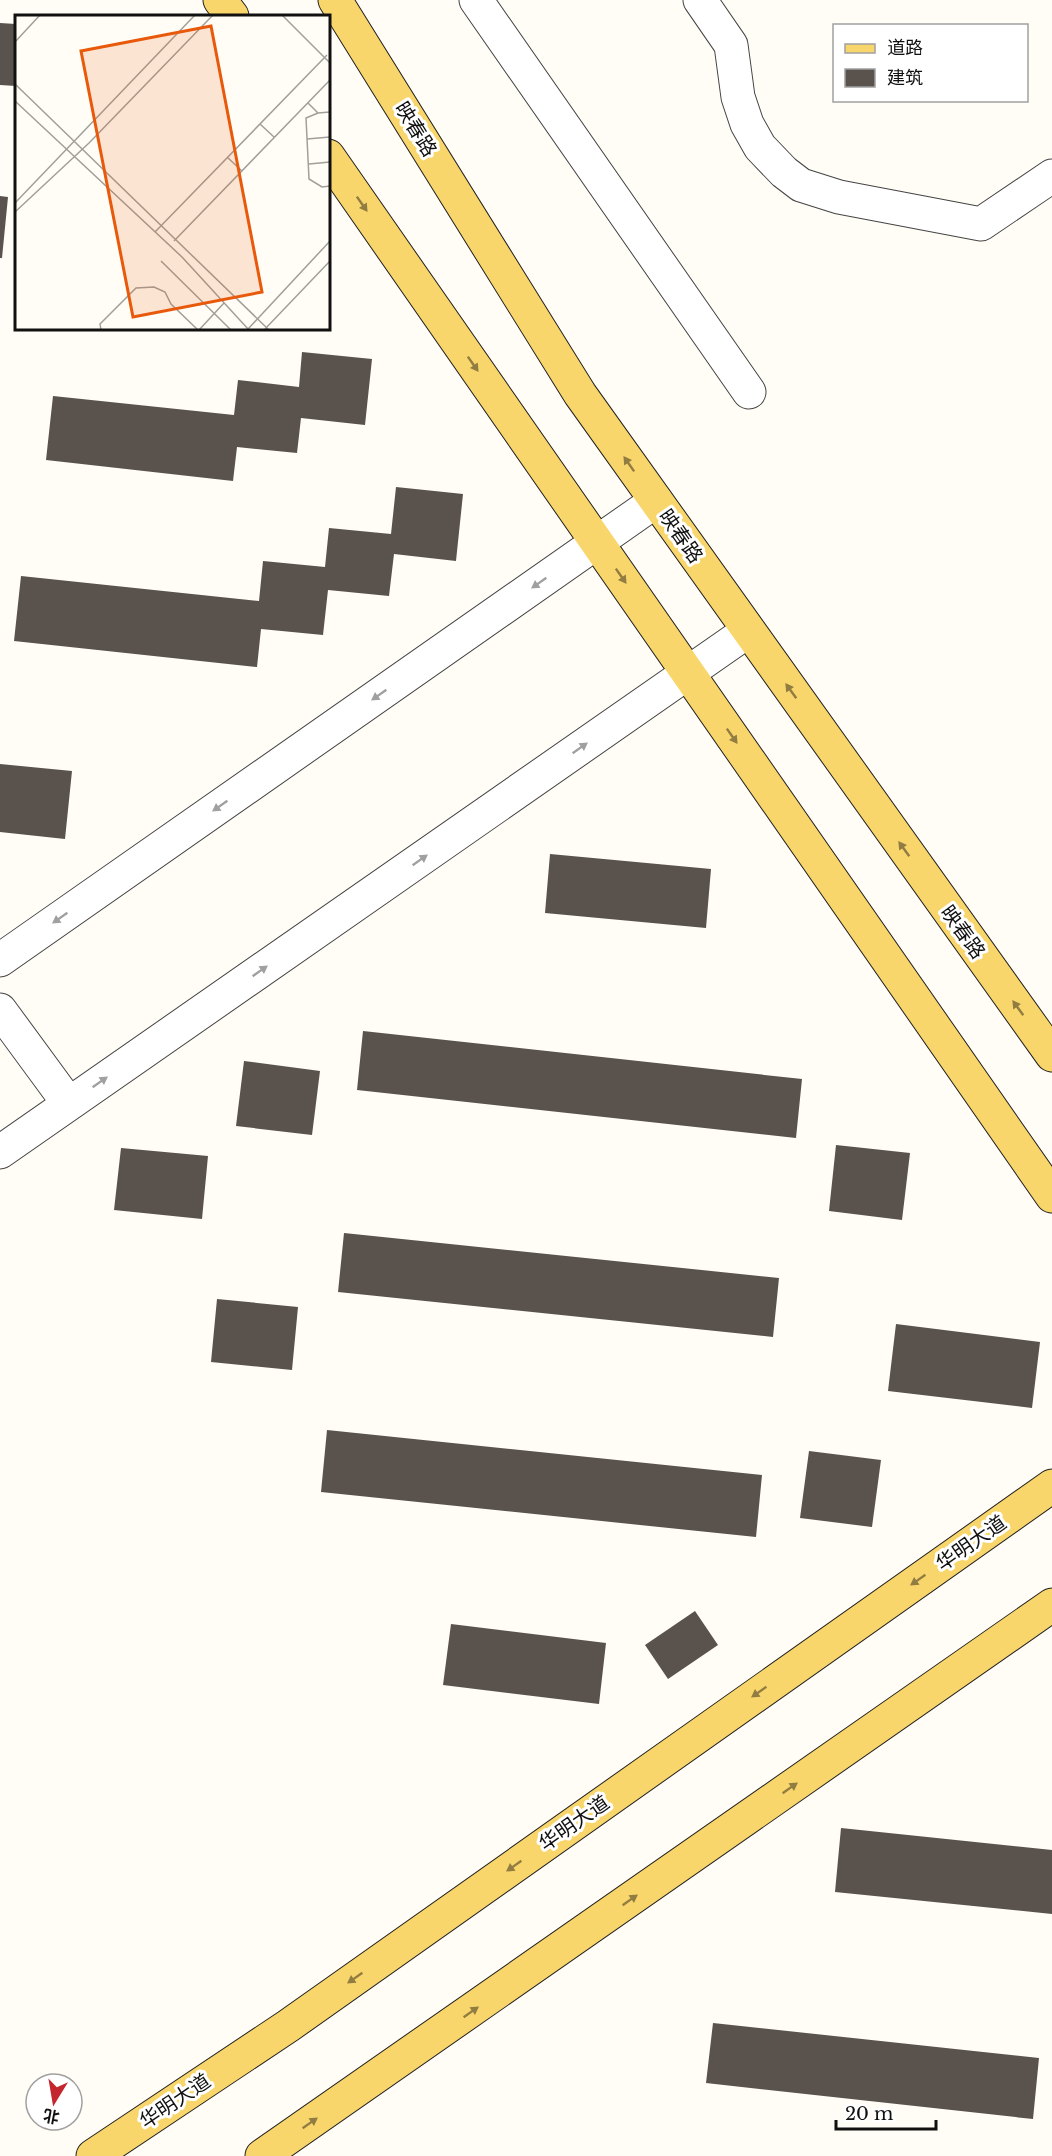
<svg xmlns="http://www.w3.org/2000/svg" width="1052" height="2156" viewBox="0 0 1052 2156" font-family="'Libre Baskerville','Noto Sans SC',serif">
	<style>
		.building { fill: #5a524d }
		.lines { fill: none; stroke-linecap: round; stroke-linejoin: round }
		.minor-casing { stroke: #444; stroke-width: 35 }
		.major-casing { stroke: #222; stroke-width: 35 }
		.minor { stroke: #fff; stroke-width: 33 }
		.major { stroke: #f9d66b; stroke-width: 33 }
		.oneway { fill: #917d42 }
		.oneway2 { fill: #a0a0a0 }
		.labels { text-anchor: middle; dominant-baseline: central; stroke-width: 6; stroke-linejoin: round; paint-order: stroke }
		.street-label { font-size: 20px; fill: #111; stroke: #fff }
		.inset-road { fill: none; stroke: #a09f9a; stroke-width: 1.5 }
		.view { fill: #e8590c; fill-opacity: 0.15; stroke: #e8590c; stroke-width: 3 }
		.inset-edge { fill: none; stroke: #111; stroke-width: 3 }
	</style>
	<rect width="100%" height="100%" fill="#fffdf5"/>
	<path class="building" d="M0 23 16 24V86L0 85Z
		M0 196 8 197 2 258H0Z
		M302 352 372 359 365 425 301 418 297 453 237 447 233 481 46 460 53 396 234 415 238 380 299 387Z
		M396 487 463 494 456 561 394 554 389 596 328 590 323 635 261 629 257 667 14 641 21 576 259 601 263 561 325 567 329 528 391 534Z
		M0 764 72 771 65 839 0 832Z
		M550 854 711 869 706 928 545 913Z
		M363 1031 802 1079 796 1138 357 1090Z
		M244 1061 320 1071 312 1135 236 1126Z
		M836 1145 910 1153 902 1220 829 1211Z
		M121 1148 208 1156 202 1219 114 1210Z
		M344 1233 779 1278 773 1337 338 1292Z
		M217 1299 298 1307 292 1370 211 1362Z
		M896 1324 1040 1342 1032 1408 888 1391Z
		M327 1430 762 1475 756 1537 321 1492Z
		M809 1451 881 1460 872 1527 800 1518Z
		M695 1611 718 1645 668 1679 645 1645Z
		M451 1624 606 1643 599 1704 443 1685Z
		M841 1828 1052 1850V1914L835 1892Z
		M713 2023 1039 2058 1033 2119 706 2083Z"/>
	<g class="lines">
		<g class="minor-casing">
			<path id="minor" d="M476 0 749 392
				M700 0 731 45 738 97 747 124 760 147 784 172 801 185 839 197 981 224 1052 176
				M0 960 656 501
				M0 1010 69 1104
				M0 1152 748 631"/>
		</g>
		<g class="major-casing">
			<path id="major" d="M220 0 232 16
				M335 0 580 394 1052 1055
				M328 156 1052 1196
				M93 2156 288 2026 1052 1486
				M262 2156 1052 1605"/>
		</g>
		<use href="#minor" class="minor"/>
		<use href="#major" class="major"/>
	</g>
	<defs><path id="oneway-solid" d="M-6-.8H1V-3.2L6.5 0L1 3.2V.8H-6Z" transform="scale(1.5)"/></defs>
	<g class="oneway">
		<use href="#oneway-solid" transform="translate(362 204) rotate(55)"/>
		<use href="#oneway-solid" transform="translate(473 364) rotate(55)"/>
		<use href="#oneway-solid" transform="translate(629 464) rotate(-125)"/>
		<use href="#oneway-solid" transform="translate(621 576) rotate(55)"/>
		<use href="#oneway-solid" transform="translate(791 691) rotate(-126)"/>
		<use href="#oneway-solid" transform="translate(732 736) rotate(55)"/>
		<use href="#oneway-solid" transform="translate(904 849) rotate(-126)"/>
		<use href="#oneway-solid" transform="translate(1018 1008) rotate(-126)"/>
		<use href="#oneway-solid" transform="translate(918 1580) rotate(145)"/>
		<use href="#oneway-solid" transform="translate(759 1692) rotate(145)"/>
		<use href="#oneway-solid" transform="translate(790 1788) rotate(-35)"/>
		<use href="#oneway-solid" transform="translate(514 1866) rotate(145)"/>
		<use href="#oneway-solid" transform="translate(630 1900) rotate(-35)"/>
		<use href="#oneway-solid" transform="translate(355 1978) rotate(145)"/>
		<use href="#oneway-solid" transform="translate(471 2012) rotate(-35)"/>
		<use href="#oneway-solid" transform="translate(310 2123) rotate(-35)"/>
	</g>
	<g class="oneway2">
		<use href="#oneway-solid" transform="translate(539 583) rotate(145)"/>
		<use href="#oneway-solid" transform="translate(379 695) rotate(145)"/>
		<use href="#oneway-solid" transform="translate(580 748) rotate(-35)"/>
		<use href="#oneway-solid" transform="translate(220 806) rotate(145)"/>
		<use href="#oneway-solid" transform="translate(420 860) rotate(-35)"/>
		<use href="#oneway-solid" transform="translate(60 918) rotate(145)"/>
		<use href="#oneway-solid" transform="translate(260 971) rotate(-35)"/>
		<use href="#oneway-solid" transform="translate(100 1082) rotate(-35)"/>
	</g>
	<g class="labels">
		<g class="street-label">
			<text transform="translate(416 129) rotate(58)">映春路</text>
			<text transform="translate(681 536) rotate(55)">映春路</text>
			<text transform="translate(963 932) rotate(54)">映春路</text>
			<text transform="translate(971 1543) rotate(-35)">华明大道</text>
			<text transform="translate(574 1823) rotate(-35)">华明大道</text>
			<text transform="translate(175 2101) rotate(-34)">华明大道</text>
		</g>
	</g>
	<g transform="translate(15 15)">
		<rect width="315" height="315" fill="#fffdf5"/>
		<path class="inset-road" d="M267 0 315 48M0 27 25 0M0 69 254 315M0 86 167 242 234 315M293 88 303 98 315 97M303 98 291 103 294 164 307 172 315 171M245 109 259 122M292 124 315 122M212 142 227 156M294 149 315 147M0 188 180 0M0 197 74 128 198 0M140 217 312 40M159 226 315 65M146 246 216 315M233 314 315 226M250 314 315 246M86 315 85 309 121 273 139 272 150 277 156 289 183 315M184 315 209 288"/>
		<path class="view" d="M196 11 247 277 118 302 66 36Z"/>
		<rect width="315" height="315" class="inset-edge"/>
	</g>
	<rect x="833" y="24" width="195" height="78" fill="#ffffff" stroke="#a0a0a0" stroke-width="1.5"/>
	<rect x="845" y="44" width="30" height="9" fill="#f9d66b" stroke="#a0a0a0" stroke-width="1.5"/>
	<text x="887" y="54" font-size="18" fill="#111111">道路</text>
	<rect x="845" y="69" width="30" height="18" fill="#5a524d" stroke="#a0a0a0" stroke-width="1.5"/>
	<text x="887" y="84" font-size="18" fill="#111111">建筑</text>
	<g transform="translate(54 2102) rotate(191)"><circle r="28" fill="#ffffff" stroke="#a0a0a0" stroke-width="1.5"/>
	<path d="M0-4.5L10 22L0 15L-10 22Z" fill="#c4262e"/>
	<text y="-9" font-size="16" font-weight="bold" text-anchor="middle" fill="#111111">北</text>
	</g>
	<path d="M836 2120v9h100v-9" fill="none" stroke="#111111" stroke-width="3"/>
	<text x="845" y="2120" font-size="18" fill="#111111" stroke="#ffffff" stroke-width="4.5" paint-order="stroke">20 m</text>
</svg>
